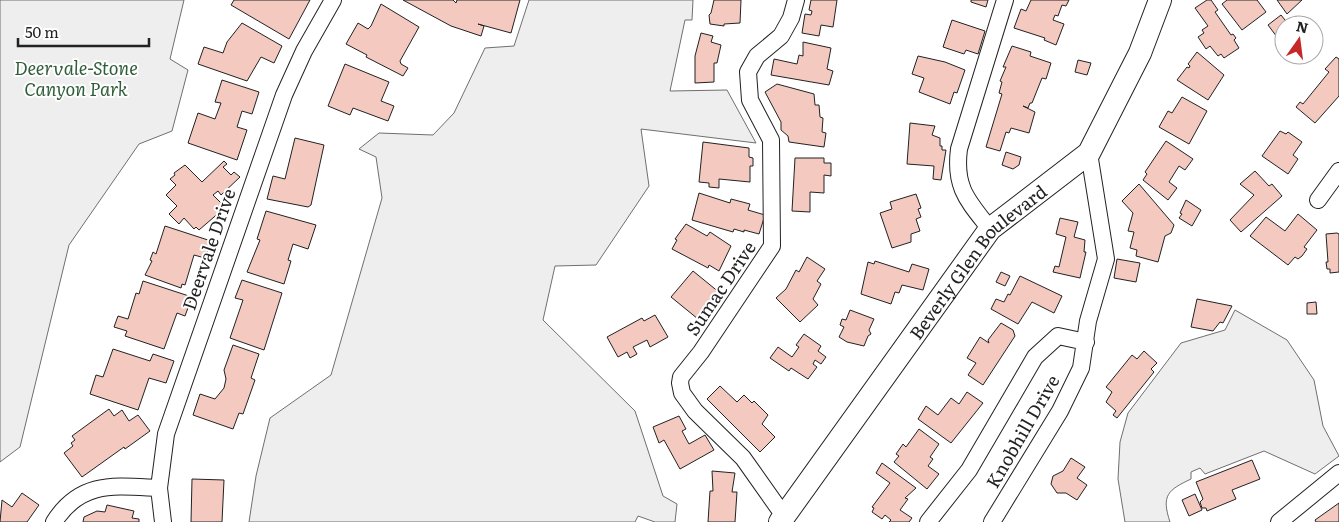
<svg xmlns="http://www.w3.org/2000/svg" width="1339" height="522" viewBox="0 0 1339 522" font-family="Literata,serif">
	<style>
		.green { fill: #eee; stroke: #6f6f6f }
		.building { fill: #f3c9c0; stroke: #222 }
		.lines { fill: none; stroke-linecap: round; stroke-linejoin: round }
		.minor-casing { stroke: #222; stroke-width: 18 }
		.secondary-casing { stroke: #222; stroke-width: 24 }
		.minor { stroke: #fff; stroke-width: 16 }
		.secondary { stroke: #fff; stroke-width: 22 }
		.labels { text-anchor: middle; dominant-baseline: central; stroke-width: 4; stroke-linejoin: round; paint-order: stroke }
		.park-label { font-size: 18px; font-style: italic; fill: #2f5e38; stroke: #fff }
		.street-label { font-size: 18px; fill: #222; stroke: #fff }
	</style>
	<rect width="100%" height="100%" fill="#fff"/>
	<path class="green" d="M0 0H184L170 59 188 70 172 131 139 144 69 245 20 447 0 462Z
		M529 0H693L692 20H685L670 91 727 90 756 143 641 129 649 186 596 265 555 266 543 320 635 411 663 496 677 504 675 522H655L638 516 635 522H249L256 476 270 418 331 375 382 198 376 157 359 149 379 133 433 135 454 113 485 48 514 46Z
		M1235 310 1287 340 1314 380 1323 426 1339 456 1315 474 1264 451 1205 474 1200 468 1191 472V479C1168 490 1161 495 1170 522H1125L1118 479 1120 442 1128 413 1181 343 1225 330Z"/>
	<path class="building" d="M234 0H310L289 39 231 5Z
		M403 0H453L456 3 457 0H520L511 33 478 24 484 26 481 36 451 26Z
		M714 0H741L740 23 724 24V26L710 24 709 15 711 13Z
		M811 0H837L833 27 821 25 819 36 802 33 805 14 811 15 812 11 809 10Z
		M971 0H988L986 7 971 2Z
		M1031 0H1069L1066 6 1062 5 1058 16 1055 15 1053 20 1064 24 1056 45 1044 40 1045 38 1014 28 1021 9 1026 11Z
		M1207 0H1211L1218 10 1215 12 1231 35 1233 34 1236 38 1234 40 1239 48 1224 58 1221 54 1218 56 1210 46 1206 49 1198 37 1204 33 1202 30 1208 26 1195 8Z
		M1227 0H1257L1266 12 1242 30 1222 4Z
		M1277 0H1302L1287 14Z
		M381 4 419 27 400 61 401 64 408 68 403 76 366 57 367 55 346 44 358 23 368 29 371 26Z
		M1281 15 1289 25H1284V32L1277 37 1268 25Z
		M952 20 985 31 978 54 966 50 964 54 943 47Z
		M242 23 282 46 274 63 261 57 247 81 198 64 204 47 223 53 227 42Z
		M701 33 713 36 711 42 721 45 717 63H714V82L695 83V56Z
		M803 42 831 48 827 69 833 71 829 85 771 75 774 59 797 64 799 55 803 56Z
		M1012 46 1031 52 1030 56 1051 63 1046 79 1042 78 1032 103H1030L1028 108 1023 106 1035 112 1029 133 1011 128 1009 133 1006 132 1000 151 986 147 1002 94 999 93 1002 82 1000 81 1006 67H1003Z
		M1197 52 1224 75 1208 100 1177 80 1187 67 1189 68 1190 66 1188 64Z
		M918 56 945 62 965 70 957 93 954 92 950 104 919 92 924 78 912 74Z
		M1336 57 1339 59V96L1315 123 1296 107 1300 102 1303 104 1329 72 1325 69Z
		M1078 60 1091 63 1087 75 1075 72Z
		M345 64 389 82 381 101 394 106 388 121 353 108 350 115 328 106Z
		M222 80 259 92 252 114 242 111 237 127 247 130 237 160 188 143 198 113 215 119 221 103 215 102Z
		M777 84 814 94 815 105H819L820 117 823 118 822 132 826 133 824 147 789 142 788 136 781 130V122L765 92Z
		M1182 97 1207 111 1189 144 1159 127 1168 111 1172 113Z
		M910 123 935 126 932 135 940 138V146H942V150H946L941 180 933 179 934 166 907 164Z
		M1280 131 1286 134 1288 132 1302 142 1293 155 1298 159 1288 174 1262 156Z
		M295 138 324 145 311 205 308 207 267 199 273 176 285 179Z
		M1166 141 1193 159 1185 170 1179 166 1169 182 1177 188 1168 200 1143 180 1147 174 1145 172Z
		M703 142 749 148V157L753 158V166H750V182L719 179V188L709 187V183L699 182Z
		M1006 152 1021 157 1019 165 1013 169 1002 165Z
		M795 158H824V163H831V176L824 175V193L810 192V212L792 211Z
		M224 161 227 164 223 167 231 175 234 172 240 177 221 195 218 191 213 195 224 206 221 211 199 230 196 227 194 229 184 218 179 224 169 214 177 206 166 195 176 185 170 179 175 175 174 173 185 165 202 182Z
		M1255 171 1269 186 1272 184 1282 196 1241 232 1230 220 1254 195 1240 184Z
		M1139 184 1174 225 1171 233 1165 236 1158 262 1136 256 1137 250 1130 248 1134 232 1128 231 1133 213 1122 201Z
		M699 193 730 203 731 199 750 204 748 210 765 215 759 234 744 230V232L734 229 733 232 692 220Z
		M916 194 921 208 918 209 921 217 916 219 920 231 911 234V242L892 248 880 213 892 209 890 202Z
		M1186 200 1201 210 1192 226 1179 218 1182 214 1180 213Z
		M266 211 316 225 308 249 293 244 288 260 291 261 284 284 247 272 260 240 257 239Z
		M1298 214 1317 230 1304 247 1307 249 1302 256 1298 259 1295 257 1288 265 1250 236 1266 217 1285 231Z
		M1060 218 1078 222 1074 237 1085 240 1084 252H1086L1080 278 1053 272 1055 266 1059 267 1066 237 1056 234Z
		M686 224 707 236 710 232 731 246 719 271 709 265 708 268 672 249 677 240 675 239Z
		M165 226 211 241 205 258 194 255 185 285 182 284 181 288 145 275 152 261 150 260 153 252 156 254Z
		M1337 233 1339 234V272L1330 273V269H1327L1326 262H1328L1326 234Z
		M807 257 825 269 817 281 821 284 813 299 818 305 800 322 776 298 786 289 796 270 799 272Z
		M1117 259 1140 263 1136 282 1114 278Z
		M875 261 909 272 912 264 929 269 923 290 902 285 899 293 895 292 891 304 861 294 868 262 874 264Z
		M693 271 720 293 698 319 671 297Z
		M1001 272 1010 276 1005 286 996 282Z
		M1020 276 1062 296 1054 313 1032 302 1018 324 991 309 996 299 1004 302 1008 294 1010 295Z
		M242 280 282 293 264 350 230 338 243 300 235 298Z
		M143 281 192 297 185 316 177 313 164 349 125 336 127 331 114 327 118 316 128 319 136 293 139 294Z
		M1197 299 1232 306 1223 323 1220 322 1213 331 1191 327Z
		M1316 302 1317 314H1307V303Z
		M850 310 874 319 869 330 871 334 868 336 864 346 847 342 839 337 844 327 840 325 842 319 846 320Z
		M655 315 668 337 650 347 647 340 633 347 637 354 630 358 627 352 618 357 607 337 642 318 644 321Z
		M1001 323 1013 330 1015 336 983 385 968 375 976 363 967 358 980 337 989 343 988 340Z
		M804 334 821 346 818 351 826 357 821 364 815 360 813 364 817 367 808 379 791 368 789 371 770 358 778 347 792 357 799 347 796 345Z
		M233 345 259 354 251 378 255 380 243 414 239 413 233 429 193 415 200 394 215 399 224 388 226 379 224 370Z
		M113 349 150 361 153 354 174 361 166 383 149 378 138 410 90 394 96 375 103 377Z
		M1144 351 1157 363 1151 369 1154 372 1117 418 1113 415 1116 411 1106 402 1112 392 1106 387 1132 355 1137 359Z
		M720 386 737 402 744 395 752 403 754 401 768 415 762 424 775 437 760 452 707 399Z
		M967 392 983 403 951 443 918 419 926 406 938 415 951 398 959 404Z
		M109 409 114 416 122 410 129 421 138 415 150 431 125 449 124 447 82 477 64 453 73 446 71 443 75 440 72 436Z
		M679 416 686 429 682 431 689 444 705 435 714 450 680 469 664 440 659 443 653 427Z
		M919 429 939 444 930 457 933 459 928 466 939 474 927 489 894 462 899 456 896 454 903 444 906 447Z
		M1071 458 1085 467 1077 478 1087 485 1077 500 1066 493H1057L1051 484 1053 476 1063 471Z
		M1252 460 1260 479 1232 490 1236 499 1207 511 1206 508H1202L1200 502 1203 499 1196 482Z
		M882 463 916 488 905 498 908 499 900 510 912 518 909 522H889L891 520 885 515 882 519 872 512 874 508 872 507 890 483 876 473Z
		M712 471 735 473 732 492H737L735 522H708L710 491H713Z
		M192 479 224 480 222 522H191Z
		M22 493 39 505 27 522H0L2 500 12 507Z
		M1195 494 1202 510 1189 516 1182 500Z
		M1339 503V522H1316L1315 520Z
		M107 505 134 511 132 518 139 519V522H83L84 517 97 511 105 512Z"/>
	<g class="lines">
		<g class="minor-casing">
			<path id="minor" d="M1318 200 1339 171
				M990 229C968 201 954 188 959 149L1005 0
				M784 516 743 458 695 411 682 393 680 383 681 377 701 352 772 246 771 140 750 100 748 72 757 56 781 36 791 18 796 0
				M54 522C81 480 115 486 159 488
				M163 522 159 488 166 434 284 95 304 51 333 0
				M928 522 969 470 1035 357 1058 336 1086 342
				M992 522 1060 411 1081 368 1088 321 1106 259 1089 153
				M1279 522 1339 473"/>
		</g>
		<g class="secondary-casing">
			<g id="secondary">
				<path id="s1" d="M780 522 990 229 1089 153 1140 53 1160 0"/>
			</g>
		</g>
		<use href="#minor" class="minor"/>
		<use href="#secondary" class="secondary"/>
	</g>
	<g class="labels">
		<g class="park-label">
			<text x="76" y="67">Deervale-Stone<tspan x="76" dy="21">Canyon Park</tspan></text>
		</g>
		<g class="street-label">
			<text transform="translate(208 249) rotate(-71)">Deervale Drive</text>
			<text stroke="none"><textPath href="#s1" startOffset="328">Beverly Glen Boulevard</textPath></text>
			<text transform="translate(720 288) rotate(-56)">Sumac Drive</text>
			<text transform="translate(1022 431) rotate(-60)">Knobhill Drive</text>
		</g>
	</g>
	<g transform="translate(1299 40) rotate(14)"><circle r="24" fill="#ffffff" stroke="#a7a7a7"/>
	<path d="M0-4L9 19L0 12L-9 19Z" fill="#c62828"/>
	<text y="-8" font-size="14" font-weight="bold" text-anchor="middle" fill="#222222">N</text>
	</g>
	<path d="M18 38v8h131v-8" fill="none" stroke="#222222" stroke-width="2.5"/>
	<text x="25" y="38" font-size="15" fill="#222222" stroke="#ffffff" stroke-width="4" paint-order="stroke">50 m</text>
</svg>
